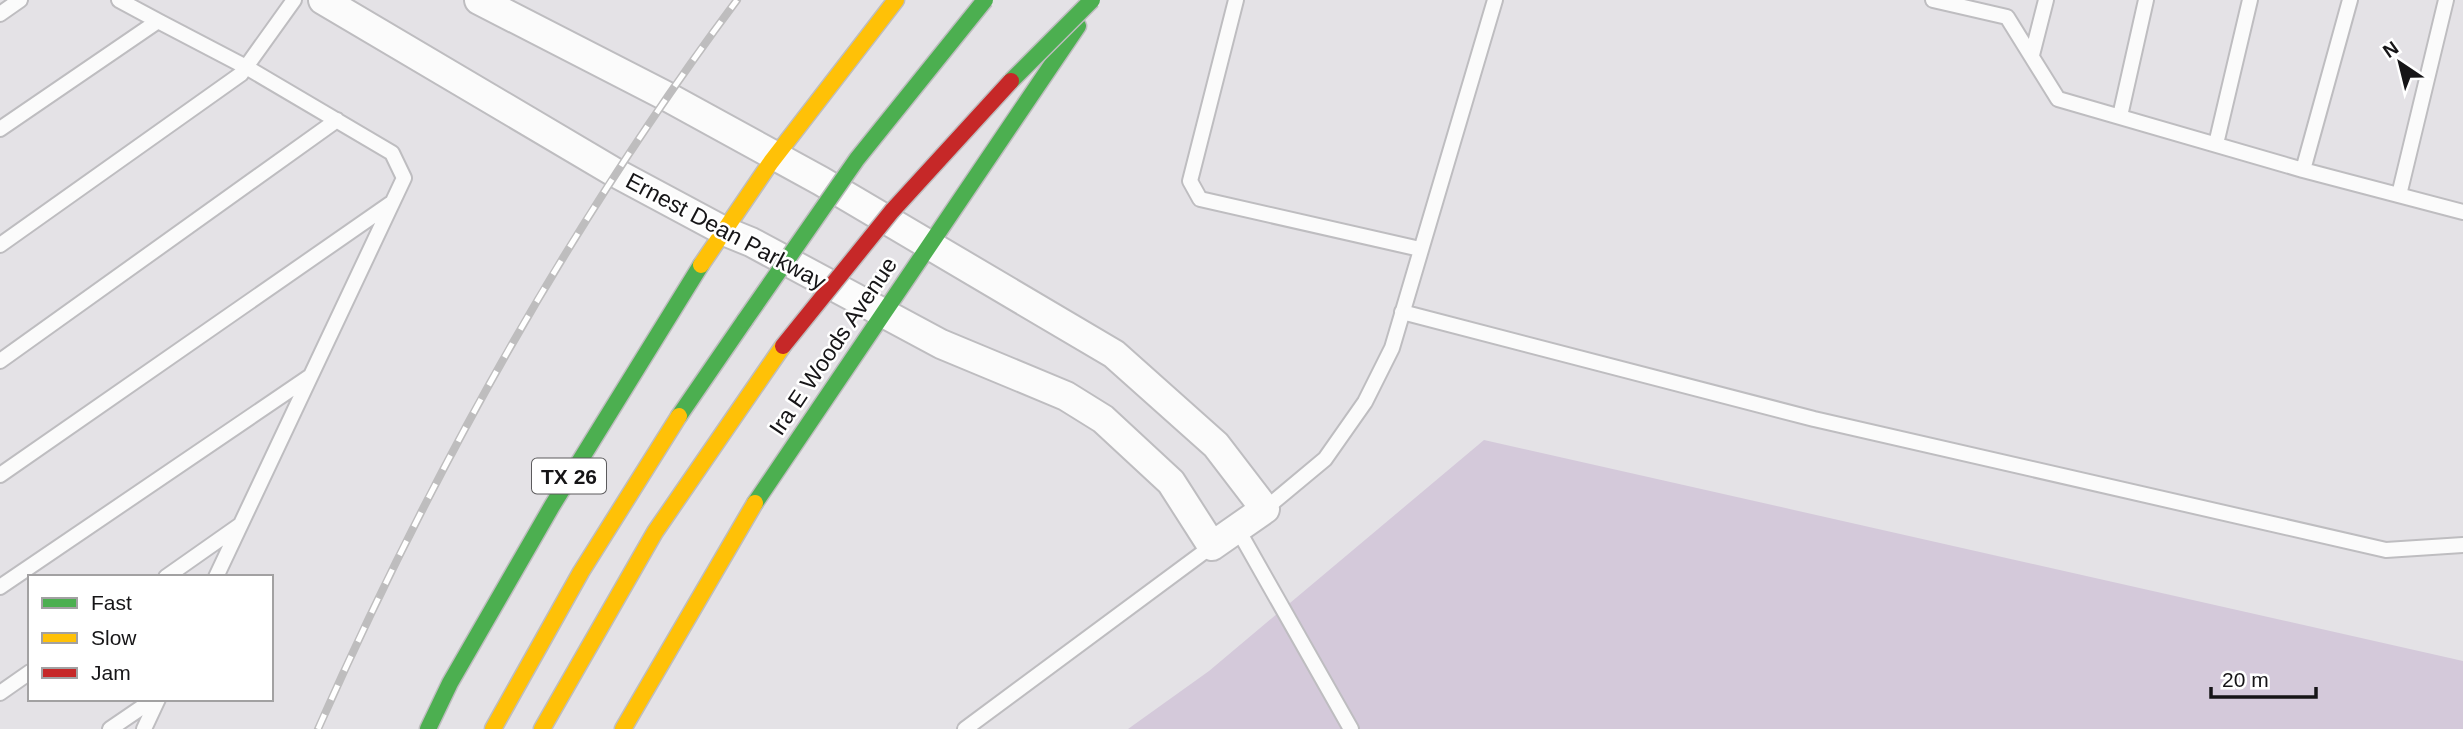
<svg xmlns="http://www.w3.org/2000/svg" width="2463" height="729" viewBox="0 0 2463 729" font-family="Helvetica,sans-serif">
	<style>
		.green { fill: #d4c9da }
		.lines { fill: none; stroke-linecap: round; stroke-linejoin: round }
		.lane-casing { stroke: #bebdc0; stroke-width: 18 }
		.street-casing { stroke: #bebdc0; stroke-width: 32 }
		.fast-casing { stroke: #bebdbf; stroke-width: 19 }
		.slow-casing { stroke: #bebdbf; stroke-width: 19 }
		.lane { stroke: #fbfbfb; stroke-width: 14 }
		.street { stroke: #fbfbfb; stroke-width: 28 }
		.fast { stroke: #4caf50; stroke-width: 16 }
		.slow { stroke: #ffc107; stroke-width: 16 }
		.rail-casing { stroke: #bebdbe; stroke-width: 8 }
		.rail { stroke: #fff; stroke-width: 5; stroke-dasharray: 16; stroke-linecap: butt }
		.fast-bridge-casing { stroke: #bebdbf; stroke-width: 19; stroke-linecap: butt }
		.jam-bridge-casing { stroke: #bebdbf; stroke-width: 19; stroke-linecap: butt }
		.fast-bridge { stroke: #4caf50; stroke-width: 16 }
		.jam-bridge { stroke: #c62828; stroke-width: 16 }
		.labels { text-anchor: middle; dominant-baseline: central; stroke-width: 5; stroke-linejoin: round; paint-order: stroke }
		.shield { fill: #fff; stroke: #5c5b5d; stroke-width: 2 }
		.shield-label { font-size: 21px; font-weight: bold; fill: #161517 }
		.street-label { font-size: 23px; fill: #161517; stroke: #fff }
	</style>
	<rect width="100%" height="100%" fill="#e4e2e6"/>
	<path class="green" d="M1484 440 2463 661V729H1128L1209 671Z"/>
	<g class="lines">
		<g class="lane-casing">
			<path id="lane" d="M119 0 158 21
				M1236 0 1190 181 1200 199 1420 249
				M1933 0 2007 17 2058 99 2303 170 2463 212
				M0 14 20 0
				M2032 55 2046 0
				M2120 116 2146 0
				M0 129 158 21 246 67 392 153 404 178 216 577
				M2216 144 2250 0
				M2303 170 2350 0
				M2399 195 2446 0
				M0 245 241 74 294 0
				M1402 312 1814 419 2386 550 2463 545
				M0 361 337 120
				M0 475 390 204
				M1265 509 1325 459 1365 402 1392 348 1495 0
				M1237 528 1351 729
				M166 577 240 525
				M0 587 309 377
				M0 693 30 672
				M110 729 154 699
				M144 729 158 699
				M965 729 1212 546"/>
		</g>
		<g class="street-casing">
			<path id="street" d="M323 0 614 172 724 231 751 242 941 344 1066 396 1103 419 1171 482 1212 546 1265 509 1216 445 1114 354 821 181 666 96 479 0"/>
		</g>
		<g class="fast-casing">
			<path id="fast" d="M679 416 745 320
				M755 503 1078 26
				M428 729 450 683 552 506 701 265"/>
		</g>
		<g class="slow-casing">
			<path id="slow" d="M701 265 771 162 896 0
				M493 729 581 572 679 416
				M542 729 655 532 783 346
				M623 729 755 503"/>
		</g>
		<use href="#lane" class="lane"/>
		<use href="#street" class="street"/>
		<use href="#fast" class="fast"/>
		<use href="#slow" class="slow"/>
		<g class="rail-casing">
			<path id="rail" d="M318 729C432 472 568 226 737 0"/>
		</g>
		<use href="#rail" class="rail"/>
		<g class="fast-bridge-casing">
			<path id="fast-bridge" d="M1011 81 1092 0
				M745 320 857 159 985 0"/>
		</g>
		<g class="jam-bridge-casing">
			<path id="jam-bridge" d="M783 346 892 211 1011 81"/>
		</g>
		<use href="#fast-bridge" class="fast-bridge"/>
		<use href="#jam-bridge" class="jam-bridge"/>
	</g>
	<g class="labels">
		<rect class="shield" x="532" y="458.5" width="74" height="35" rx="5"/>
		<g class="shield-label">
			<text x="569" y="476">TX 26</text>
		</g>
		<g class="street-label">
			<text transform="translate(726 231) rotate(28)">Ernest Dean Parkway</text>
			<text transform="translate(833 346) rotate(-56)">Ira E Woods Avenue</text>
		</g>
	</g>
	<rect x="28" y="575" width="245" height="126" fill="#ffffff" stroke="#a2a1a2" stroke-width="2"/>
	<rect x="42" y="598" width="35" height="10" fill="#4caf50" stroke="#a2a1a2" stroke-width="2"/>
	<text x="91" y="610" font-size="21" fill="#161517">Fast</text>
	<rect x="42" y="633" width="35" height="10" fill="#ffc107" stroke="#a2a1a2" stroke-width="2"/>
	<text x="91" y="645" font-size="21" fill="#161517">Slow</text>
	<rect x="42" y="668" width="35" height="10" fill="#c62828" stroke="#a2a1a2" stroke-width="2"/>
	<text x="91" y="680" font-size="21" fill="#161517">Jam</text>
	<g transform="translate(2400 63) rotate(325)" stroke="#ffffff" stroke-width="5" paint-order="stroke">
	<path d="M0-5L12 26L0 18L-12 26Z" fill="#161517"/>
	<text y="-10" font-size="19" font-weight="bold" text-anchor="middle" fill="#161517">N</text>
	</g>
	<path d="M2211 687v10h105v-10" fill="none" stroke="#161517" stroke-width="3.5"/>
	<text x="2222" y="687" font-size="21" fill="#161517" stroke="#ffffff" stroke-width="5" paint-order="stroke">20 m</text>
</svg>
